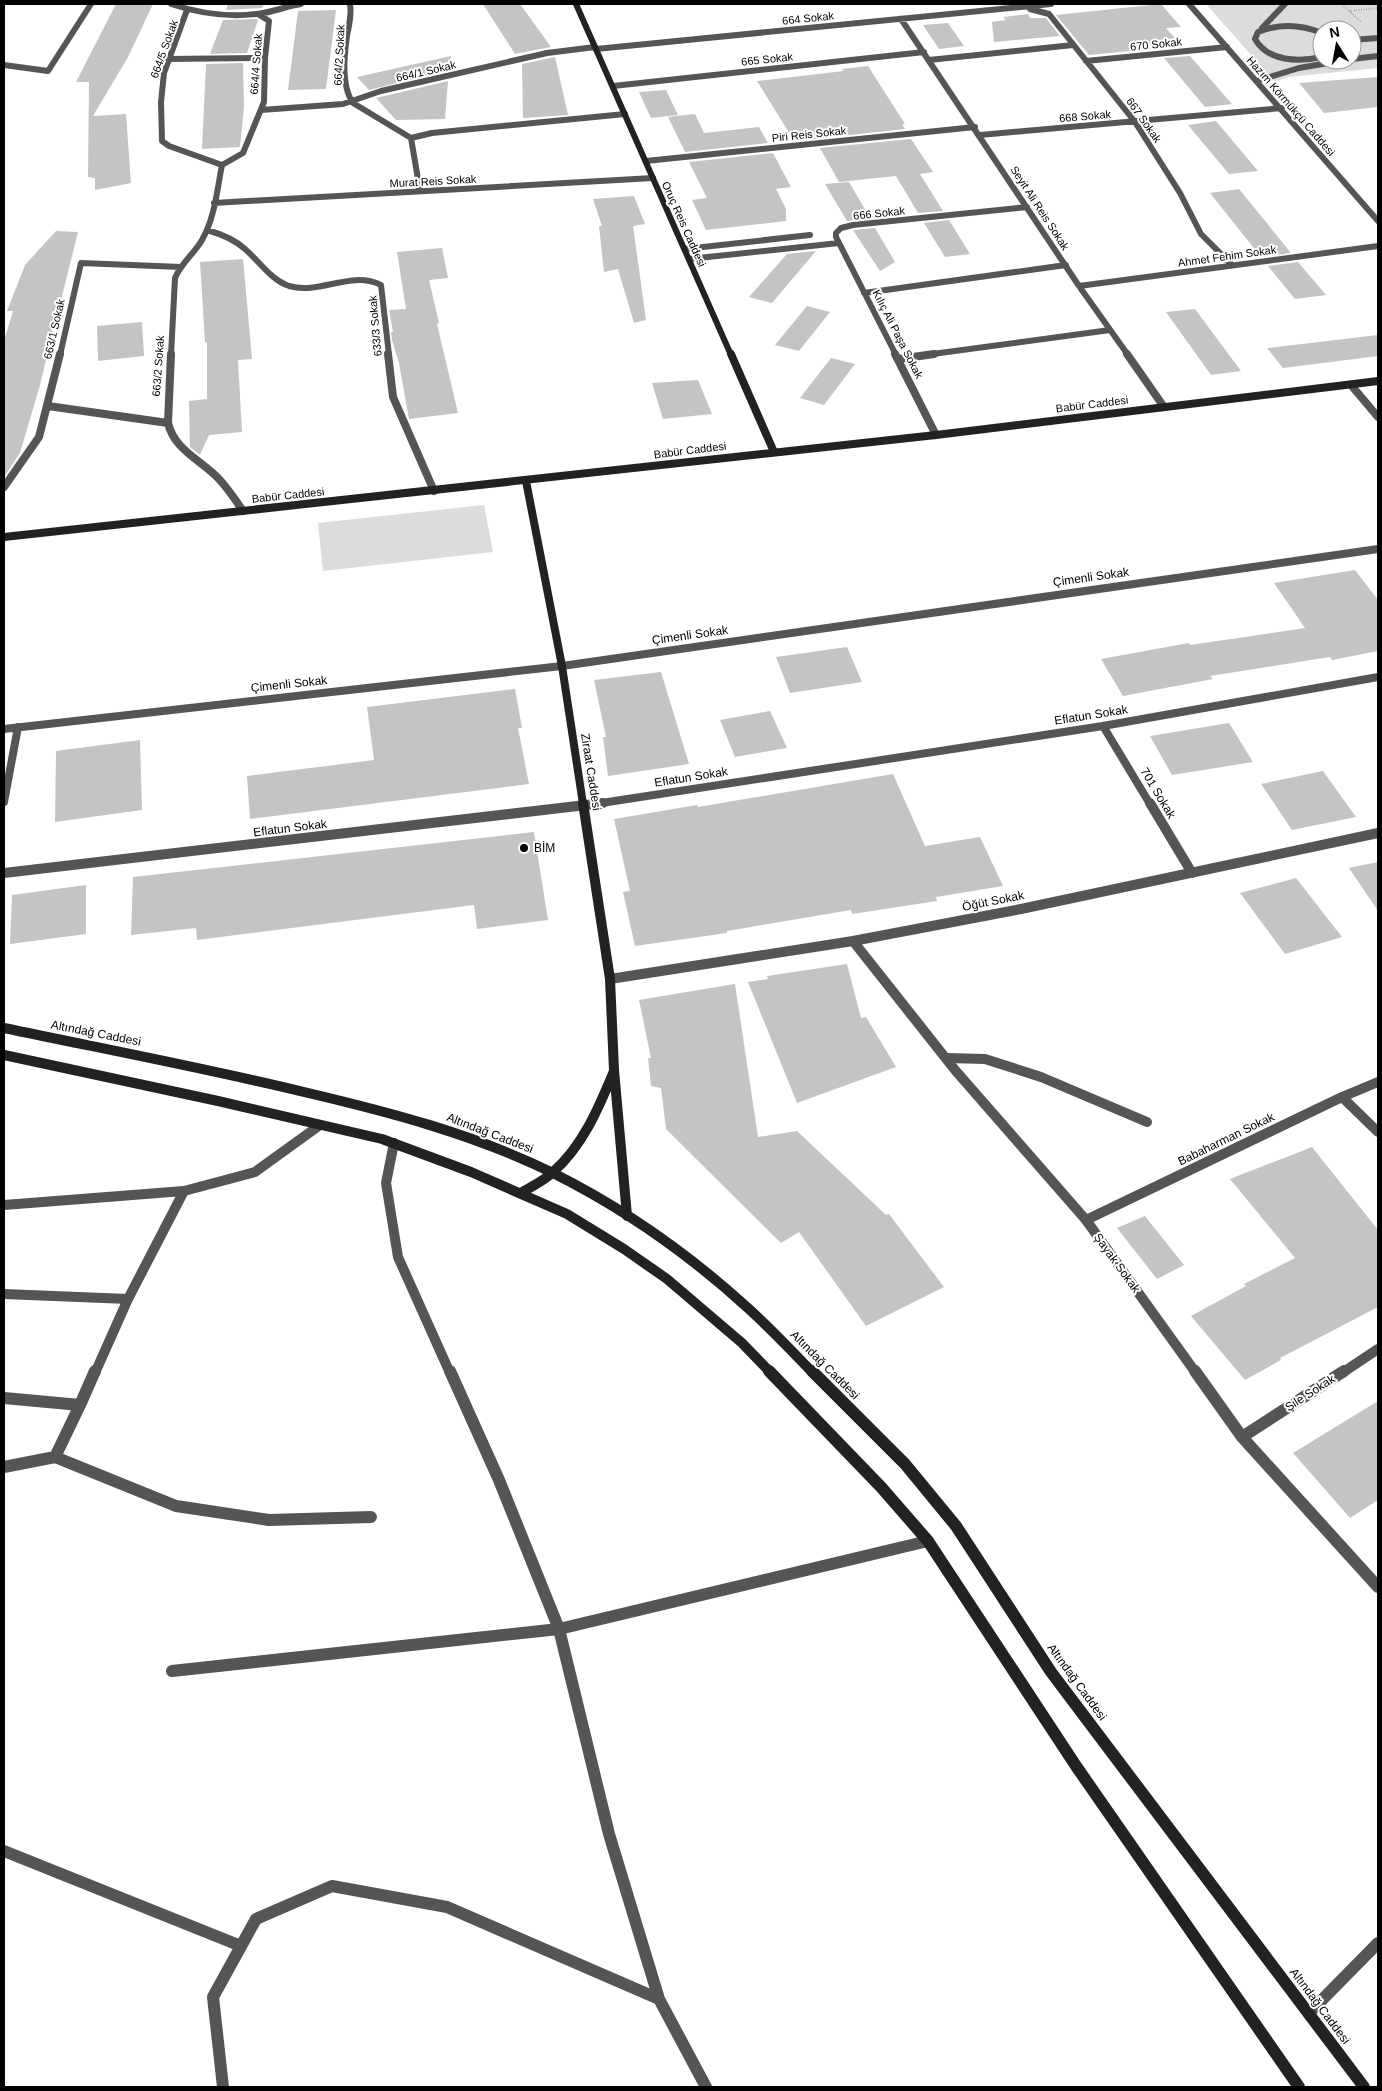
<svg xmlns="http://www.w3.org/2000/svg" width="1382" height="2091" viewBox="0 0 1382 2091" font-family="Arial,sans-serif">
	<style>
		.green { fill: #dcdcdc; fill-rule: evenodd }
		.building { fill: #c4c4c4 }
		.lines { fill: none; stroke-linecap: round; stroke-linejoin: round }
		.path { stroke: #777; stroke-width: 2; stroke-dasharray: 0.5 2; stroke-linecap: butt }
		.lane-far1 { stroke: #555; stroke-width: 6 }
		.lane { stroke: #555; stroke-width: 10 }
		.street-far3 { stroke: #555; stroke-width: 6 }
		.street-far2 { stroke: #555; stroke-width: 8 }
		.street-far1 { stroke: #555; stroke-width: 10 }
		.street { stroke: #555; stroke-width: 12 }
		.secondary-far3 { stroke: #222; stroke-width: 6 }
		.secondary-far2 { stroke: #222; stroke-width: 8 }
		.secondary-far1 { stroke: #222; stroke-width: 10 }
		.secondary { stroke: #222; stroke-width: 12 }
		.poi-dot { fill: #000; stroke: #fff; stroke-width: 2 }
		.labels { text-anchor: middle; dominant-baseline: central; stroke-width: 4; stroke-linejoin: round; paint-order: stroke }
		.far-street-label { font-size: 11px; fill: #000; stroke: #fff }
		.street-label { font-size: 12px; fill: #000; stroke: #fff }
		.poi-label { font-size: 12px; fill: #000; stroke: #fff; text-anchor: start }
	</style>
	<rect width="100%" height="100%" fill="#fff"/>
	<path class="green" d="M1206 4H1378V68L1288 77 1275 82ZM1322 30H1352V60H1322Z
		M484 505 493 552 323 571 318 523Z"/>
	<path class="building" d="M116 4H153L128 57 93 116 126 114 131 183 95 190V178L88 177 89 82H76Z
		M228 4H264L262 8 226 10Z
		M483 4H520L551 47 515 54Z
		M1161 4 1181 27 1166 28 1182 46 1089 55 1056 15Z
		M336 10 326 89 288 90 298 11Z
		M1028 14 1030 18H1046L1060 36 994 42 992 22 1006 20 1003 17Z
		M256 19 258 20 247 53 210 54 223 20Z
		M948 23 964 46 939 49 923 25Z
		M451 56 449 70 369 90 357 77Z
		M1190 56 1232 104 1205 107 1164 58Z
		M555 57 568 115 523 118 522 64Z
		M243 63 244 106 240 147 202 149 206 64Z
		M868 66 905 124H902L905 129 814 139 812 134 791 136 757 81 844 71 842 69Z
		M1378 77V107L1324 113 1299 83Z
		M448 81 445 119 396 120 376 98Z
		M666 90 678 115 651 118 639 92Z
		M695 114 704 133 759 127 768 143 685 152 668 117Z
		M1216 121 1258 171 1229 174 1188 125Z
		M911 139 933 172 920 174 943 211 918 213 896 176 839 182 820 148Z
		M773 153 791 187 776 189 786 209V221L706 230 692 200 707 198 689 162Z
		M849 182 870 218 847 221 825 184Z
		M1239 189 1291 253 1261 257 1210 193Z
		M634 196 645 224 633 226 646 320 634 323 618 269 604 272 599 226H602L593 199Z
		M949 220 970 254 945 257 924 223Z
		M875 228 895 262 880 271 853 230Z
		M56 231 78 232 58 312 51 331H53L40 385 20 453 4 477V341L13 311H7L25 265Z
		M442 248 448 278 429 280 439 323 437 324 458 413 409 419 399 363 392 340 391 332H393L389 310 406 309 397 252Z
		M816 251 772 303 749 297 787 254Z
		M243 259 252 359 238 360 242 432 209 435 200 455 190 447 189 401 207 399V342L205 343 200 262Z
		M1298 262 1326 295 1295 299 1268 266Z
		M807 306 830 312 799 351 775 345Z
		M1195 309 1241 371 1211 375 1166 312Z
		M142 322 144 356 98 361 97 326Z
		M1378 335V356L1315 364 1283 368 1267 348Z
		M831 358 855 364 824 405 800 398Z
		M698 380 712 414 663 419 652 383Z
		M1355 570 1378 600V651L1332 660 1330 657 1210 676 1213 679 1123 696 1101 659 1189 643 1190 645 1305 628 1274 583Z
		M847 647 862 682 790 693 776 657Z
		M661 672 689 764 608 776 603 737H606L594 680Z
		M515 689 522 728H518L529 784 250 819 247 776 374 760 367 707Z
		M770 711 787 748 735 757 720 720Z
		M1229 723 1253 762 1172 775 1150 736Z
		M140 740 142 810 55 822 56 751Z
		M1323 771 1356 817 1292 830 1261 784Z
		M893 774 925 846 980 837 1003 886 936 897 937 901 852 914 851 910 727 931V933L635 946 623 892 630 891 614 819 697 805 698 807Z
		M534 832 548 920 477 929 474 905 197 940 196 928 131 935 133 877Z
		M1378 862V911L1349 868Z
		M1296 878 1342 937 1285 954 1240 893Z
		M86 885V934L10 944 12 895Z
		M847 964 861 1018 866 1017 896 1067 797 1103 748 982 768 979 767 976Z
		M735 984 758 1137 797 1131 886 1215 889 1214 944 1287 866 1326 799 1232 781 1243 666 1129 661 1088 651 1086 648 1058H651L639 1000Z
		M1312 1147 1378 1230V1307L1280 1358 1281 1360 1245 1380 1191 1316 1246 1286 1244 1284 1295 1258 1230 1179Z
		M1145 1216 1184 1265 1157 1279 1117 1228Z
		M1378 1401V1500L1350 1518 1293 1453Z"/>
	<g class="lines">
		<path class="path" d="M1342 4 1361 22
			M1349 11 1378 8"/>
		<path class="lane-far1" d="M685 249 810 235"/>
		<path class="lane" d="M946 1058 985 1059 1041 1077 1147 1122"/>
		<path class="street-far3" d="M171 4C201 14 232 18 263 13 276 11 288 6 301 4
			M350 4C352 15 349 25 347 36 344 56 341 86 353 103L411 138 420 191
			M1189 4 1378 221
			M1030 9 1049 14 1135 122 1180 193 1201 234 1232 265
			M901 19 1079 286 1128 355
			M1262 28 1285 4
			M1322 33C1300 24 1280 23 1258 32L1255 39C1268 62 1299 62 1322 57
			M1352 40 1378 38
			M596 49 1051 4
			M168 59 265 58
			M1352 59 1378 56
			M929 60 1073 45
			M1086 61 1227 47
			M4 65 48 71 91 4
			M1257 81 1299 68 1346 60
			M613 86 924 52
			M261 110 343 104 381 91 547 53 595 47
			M980 135 1282 108
			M411 138 432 133 625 114
			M646 161 975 127
			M222 165 243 153 264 102 265 58 269 21 258 14
			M214 203 653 178
			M207 230C221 234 234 239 245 249 259 261 271 280 289 286 320 295 351 270 381 285L389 355
			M689 259 839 243
			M1079 286 1378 246
			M864 293 1066 265
			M60 355 81 263 181 267
			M171 355 175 278C181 263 194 254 202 240 215 217 217 190 222 165L169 146 162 141 161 102 164 73 187 10
			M896 355 836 237V233L841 228 853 225 1027 207
			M925 355 1110 330"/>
		<path class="street-far2" d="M171 354 168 423C174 449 199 459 217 477 227 487 235 499 243 511
			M388 354 393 397 434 491
			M895 354 936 435
			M1127 354 1164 407
			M899 359 934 354
			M1351 385 1378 417
			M48 406 168 423
			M4 487 39 437 60 354
			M1103 726 1150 804
			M4 729 562 666 1378 549
			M4 802 18 727
			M595 804 1103 726 1378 677"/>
		<path class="street-far1" d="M1150 803 1192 873
			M4 873 603 803
			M853 941 955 1070 1086 1220 1196 1373
			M610 979 853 941 1021 909 1378 833
			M1342 1097 1378 1132
			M394 1143 386 1183 398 1257 450 1373
			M4 1205 184 1191 255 1172 320 1125
			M1086 1220 1342 1097 1378 1082
			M4 1294 128 1299 184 1191
			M95 1373 128 1299
			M1342 1373 1378 1349"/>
		<path class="street" d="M450 1371 499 1480 559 1629 609 1834 659 1999 706 2087
			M1195 1371 1242 1437 1378 1587
			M4 1398 80 1405 95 1371
			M1242 1437 1344 1371
			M55 1457 176 1506 269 1520 371 1517
			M4 1467 55 1457 80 1405
			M172 1671 559 1629 928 1541
			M4 1851 241 1946
			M1309 2013 1378 1943
			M223 2087 213 1997 256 1919 332 1886 447 1907 659 1999"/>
		<path class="secondary-far3" d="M576 4 731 355"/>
		<path class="secondary-far2" d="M731 354 774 452
			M526 481 562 666 583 804
			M4 537 936 435 1378 381"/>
		<path class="secondary-far1" d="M583 803 610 979 614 1070 627 1216
			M4 1028C104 1049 205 1068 304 1092 389 1112 474 1134 553 1173 623 1208 691 1256 749 1309 771 1329 792 1351 813 1373
			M4 1055 218 1101 382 1139 471 1172 567 1214 624 1249 667 1279 742 1343 771 1373
			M521 1193C532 1186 544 1181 553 1172 583 1146 599 1107 614 1071"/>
		<path class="secondary" d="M769 1371 881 1487 928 1541 1076 1766 1299 2087
			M812 1371 905 1464 956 1526 1051 1672 1364 2087"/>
	</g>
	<circle class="poi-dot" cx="524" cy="848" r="5"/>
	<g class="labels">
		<g class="far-street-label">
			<text transform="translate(808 18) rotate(-6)">664 Sokak</text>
			<text transform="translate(1156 44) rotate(-6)">670 Sokak</text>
			<text transform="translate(164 49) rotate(-70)">664/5 Sokak</text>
			<text transform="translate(339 55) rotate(-87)">664/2 Sokak</text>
			<text transform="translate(767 59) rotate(-6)">665 Sokak</text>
			<text transform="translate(256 64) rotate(-86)">664/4 Sokak</text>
			<text transform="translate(426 71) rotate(-13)">664/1 Sokak</text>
			<text transform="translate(1291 106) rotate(49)">Hazım Körmükçü Caddesi</text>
			<text transform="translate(1085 116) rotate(-5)">668 Sokak</text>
			<text transform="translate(1144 120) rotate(55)">667 Sokak</text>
			<text transform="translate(809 134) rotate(-6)">Piri Reis Sokak</text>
			<text transform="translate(433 181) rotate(-3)">Murat Reis Sokak</text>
			<text transform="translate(1040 208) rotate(57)">Seyit Ali Reis Sokak</text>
			<text transform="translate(879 213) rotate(-6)">666 Sokak</text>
			<text transform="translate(684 224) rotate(66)">Oruç Reis Caddesi</text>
			<text transform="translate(1227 256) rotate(-8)">Ahmet Fehim Sokak</text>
			<text transform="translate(375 326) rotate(-95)">633/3 Sokak</text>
			<text transform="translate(54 329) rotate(-77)">663/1 Sokak</text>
			<text transform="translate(898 334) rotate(63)">Kılıç Ali Paşa Sokak</text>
			<text transform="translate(158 366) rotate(-86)">663/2 Sokak</text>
			<text transform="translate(1092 404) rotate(-7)">Babür Caddesi</text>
			<text transform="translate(690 450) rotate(-7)">Babür Caddesi</text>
			<text transform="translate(288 495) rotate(-6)">Babür Caddesi</text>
		</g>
		<g class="street-label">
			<text transform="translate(1091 577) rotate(-8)">Çimenli Sokak</text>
			<text transform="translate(690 635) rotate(-8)">Çimenli Sokak</text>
			<text transform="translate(289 684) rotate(-6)">Çimenli Sokak</text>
			<text transform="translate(1091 715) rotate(-9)">Eflatun Sokak</text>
			<text transform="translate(591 772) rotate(81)">Ziraat Caddesi</text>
			<text transform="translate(691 777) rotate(-9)">Eflatun Sokak</text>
			<text transform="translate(1158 793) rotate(59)">701 Sokak</text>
			<text transform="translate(290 828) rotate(-7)">Eflatun Sokak</text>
			<text transform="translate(993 901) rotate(-11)">Öğüt Sokak</text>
			<text transform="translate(96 1033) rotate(11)">Altındağ Caddesi</text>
			<text transform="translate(490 1133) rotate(21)">Altındağ Caddesi</text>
			<text transform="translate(1226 1139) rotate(-26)">Babaharman Sokak</text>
			<text transform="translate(1117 1263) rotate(54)">Şayak Sokak</text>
			<text transform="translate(825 1365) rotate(45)">Altındağ Caddesi</text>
			<text transform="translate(1310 1393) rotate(-33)">Şile Sokak</text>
			<text transform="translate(1077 1682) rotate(54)">Altındağ Caddesi</text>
			<text transform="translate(1320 2006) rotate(53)">Altındağ Caddesi</text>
		</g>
		<g class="poi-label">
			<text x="534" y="848">BİM</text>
		</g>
	</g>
	<rect width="1382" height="2091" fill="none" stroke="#000000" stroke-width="10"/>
	<g transform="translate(1337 45) rotate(349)"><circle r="24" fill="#ffffff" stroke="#999999"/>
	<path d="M0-4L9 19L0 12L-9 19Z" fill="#000000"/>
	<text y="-8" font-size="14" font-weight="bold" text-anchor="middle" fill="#000000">N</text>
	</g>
</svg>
